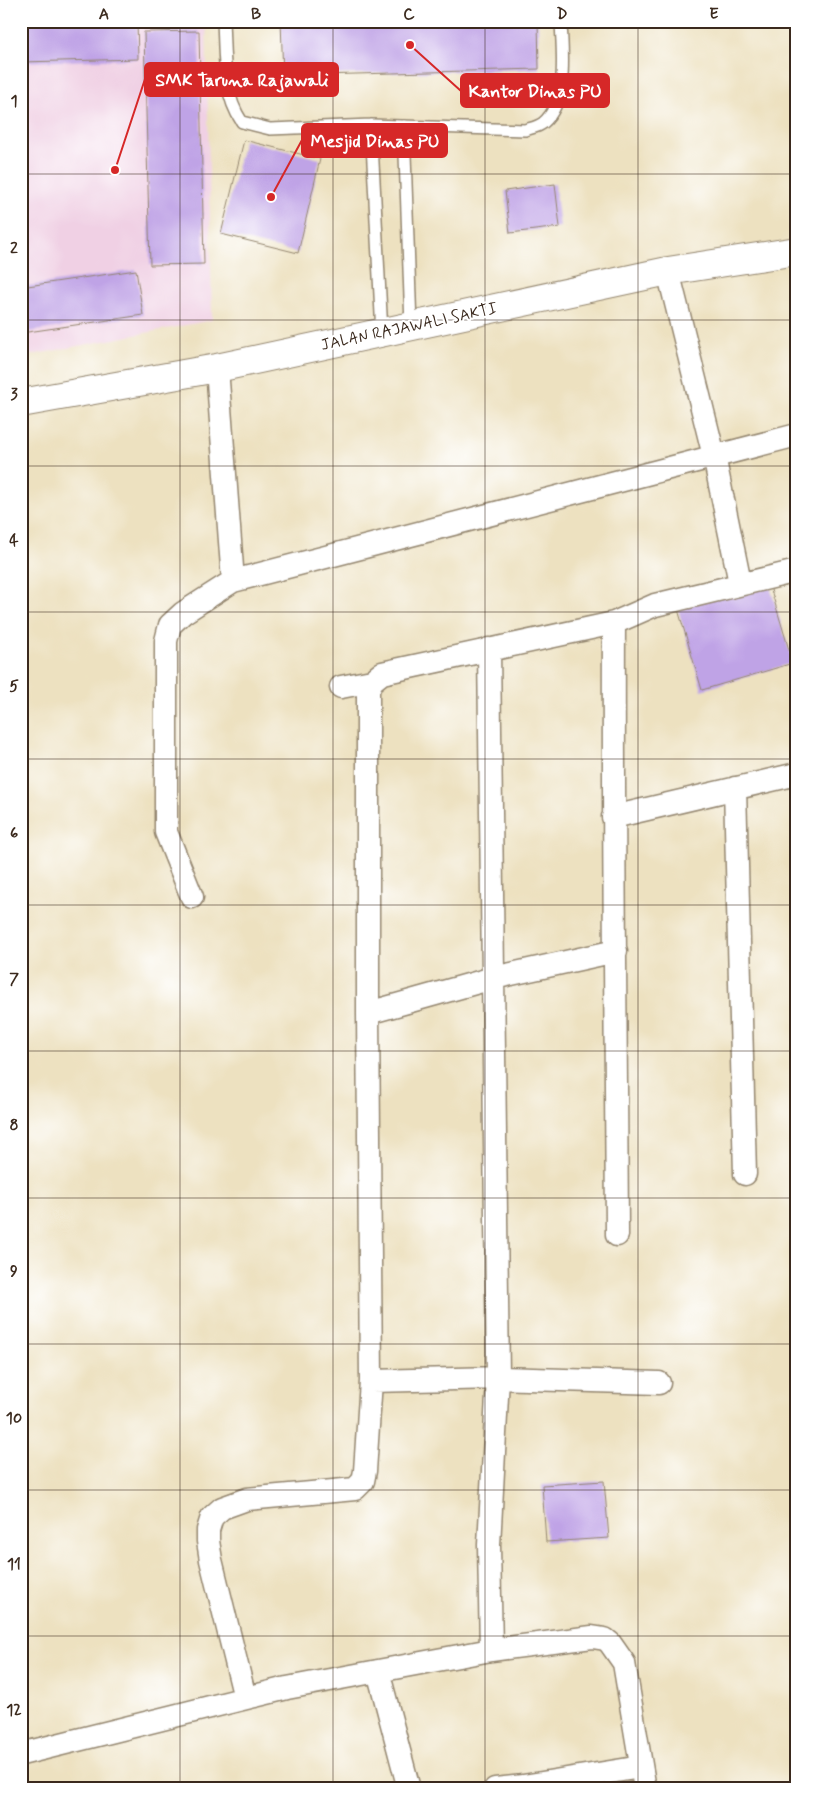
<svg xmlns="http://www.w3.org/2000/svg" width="818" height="1810" viewBox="0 0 818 1810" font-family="Mynerve,sans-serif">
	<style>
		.built { fill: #f0d0e4 }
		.building { fill: #bfa3e6 }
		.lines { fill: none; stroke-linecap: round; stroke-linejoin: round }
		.service-casing { stroke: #94866f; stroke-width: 14 }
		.minor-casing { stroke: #94866f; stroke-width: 25 }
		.tertiary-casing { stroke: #94866f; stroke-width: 30 }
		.service { stroke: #fff; stroke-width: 11 }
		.minor { stroke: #fff; stroke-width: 22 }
		.tertiary { stroke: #fff; stroke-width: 28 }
		.grid { fill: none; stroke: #3b2a1e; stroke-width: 1; stroke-opacity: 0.55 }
		.labels { text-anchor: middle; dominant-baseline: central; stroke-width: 4; stroke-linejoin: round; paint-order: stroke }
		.street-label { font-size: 16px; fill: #3b2a1e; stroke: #fff }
		.leader { fill: none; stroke: #d62828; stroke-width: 2 }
		.callout-dot { fill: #d62828; stroke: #fff; stroke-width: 2 }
		.callout { fill: #d62828; stroke: #d62828; stroke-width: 2 }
		.callout-label { font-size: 18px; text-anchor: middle; font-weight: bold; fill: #fff }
		.neatline { fill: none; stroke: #3b2a1e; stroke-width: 2 }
		.grid-label { font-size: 16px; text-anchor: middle; font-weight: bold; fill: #3b2a1e }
	</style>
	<rect width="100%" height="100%" fill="#fff"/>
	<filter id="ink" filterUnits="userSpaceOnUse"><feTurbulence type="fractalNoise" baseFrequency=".02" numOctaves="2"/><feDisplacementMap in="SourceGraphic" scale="10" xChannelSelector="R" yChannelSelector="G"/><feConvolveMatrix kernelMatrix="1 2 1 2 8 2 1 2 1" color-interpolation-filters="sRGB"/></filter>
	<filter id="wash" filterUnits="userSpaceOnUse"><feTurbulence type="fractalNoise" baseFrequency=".0096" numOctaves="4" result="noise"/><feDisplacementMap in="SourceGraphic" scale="20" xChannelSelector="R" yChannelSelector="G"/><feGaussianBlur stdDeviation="1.12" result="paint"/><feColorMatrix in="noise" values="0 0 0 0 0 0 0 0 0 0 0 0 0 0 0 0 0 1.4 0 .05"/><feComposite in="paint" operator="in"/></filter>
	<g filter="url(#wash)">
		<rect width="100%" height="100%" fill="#ede1c0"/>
		<path class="built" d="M21 21H206L212 320 21 357Z"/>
		<g id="blocks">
			<path class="building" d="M21 21H137L138 59 21 62Z
				M281 21H538L539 69 283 76Z
				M199 31 204 264 150 265 144 32Z
				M244 140 320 159 298 253 221 234Z
				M555 184 560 227 510 233 505 191Z
				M136 270 143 315 21 333V287Z
				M768 580 793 663 702 690 677 606Z
				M604 1481 609 1538 546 1542 542 1485Z"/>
		</g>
	</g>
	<g filter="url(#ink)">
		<use href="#blocks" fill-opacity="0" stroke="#94866f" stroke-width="1"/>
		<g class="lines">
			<g class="service-casing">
				<path id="service" d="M223 21C225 55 222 93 242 122L270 129 371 125 525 130C531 128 538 127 543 123 569 101 562 51 561 21
					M371 125 382 333
					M404 126 411 326"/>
			</g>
			<g class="minor-casing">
				<path id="minor" d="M668 271 714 456 740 583
					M217 368 233 581
					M614 623C613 827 616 1031 617 1235
					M341 687 372 681
					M735 788 745 1174
					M613 817 797 774
					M192 897 166 832V641L170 625 183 613 233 581 797 435
					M368 1013 493 978 616 951
					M371 1381 498 1378 659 1383
					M491 1650 592 1637 605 1639 610 1643 624 1663 645 1789
					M245 1698 211 1560 208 1541V1530L212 1517 222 1508 247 1499 355 1489 363 1481 365 1471 371 1381 368 1013V690L372 681 382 673 614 623 655 605 797 571
					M21 1754 287 1688 378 1671
					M409 1789 378 1671 491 1650 489 1545 498 1378 489 649
					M495 1789 523 1786 641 1767"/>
			</g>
			<g class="tertiary-casing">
				<path id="tertiary" d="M21 403 217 368 668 271 797 251"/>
			</g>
			<use href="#service" class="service"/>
			<use href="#minor" class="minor"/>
			<use href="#tertiary" class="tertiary"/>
		</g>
	</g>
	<path class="grid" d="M180 21V1789M333 21V1789M485 21V1789M638 21V1789M21 174H797M21 320H797M21 466H797M21 612H797M21 759H797M21 905H797M21 1051H797M21 1198H797M21 1344H797M21 1490H797M21 1636H797"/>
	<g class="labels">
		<g class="street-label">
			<text transform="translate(409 327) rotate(-12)">JALAN RAJAWALI SAKTI</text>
		</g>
	</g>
	<path class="leader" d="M115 170L145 79M410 45L461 91M271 197L302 140"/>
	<g class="callout-dot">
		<circle cx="115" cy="170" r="5"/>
		<circle cx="410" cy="45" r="5"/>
		<circle cx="271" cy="197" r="5"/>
	</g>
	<g class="callout">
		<rect x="145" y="63" width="193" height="33" rx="5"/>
		<rect x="461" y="74" width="148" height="33" rx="5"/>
		<rect x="302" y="124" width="145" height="33" rx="5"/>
	</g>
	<g class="callout-label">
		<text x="242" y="86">SMK Taruna Rajawali</text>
		<text x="535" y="97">Kantor Dinas PU</text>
		<text x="375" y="147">Mesjid Dinas PU</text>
	</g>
	<rect width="818" height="1810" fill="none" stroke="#fff" stroke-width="55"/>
	<rect x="28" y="28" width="762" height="1754" class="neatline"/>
	<g class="grid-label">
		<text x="104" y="19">A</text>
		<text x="256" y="19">B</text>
		<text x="409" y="19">C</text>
		<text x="562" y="19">D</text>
		<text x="714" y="19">E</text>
		<text x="14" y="106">1</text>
		<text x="14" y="253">2</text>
		<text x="14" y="399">3</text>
		<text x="14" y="545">4</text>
		<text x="14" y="691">5</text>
		<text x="14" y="838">6</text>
		<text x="14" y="984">7</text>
		<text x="14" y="1130">8</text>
		<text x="14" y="1276">9</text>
		<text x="14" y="1423">10</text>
		<text x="14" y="1569">11</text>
		<text x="14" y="1715">12</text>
	</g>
</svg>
